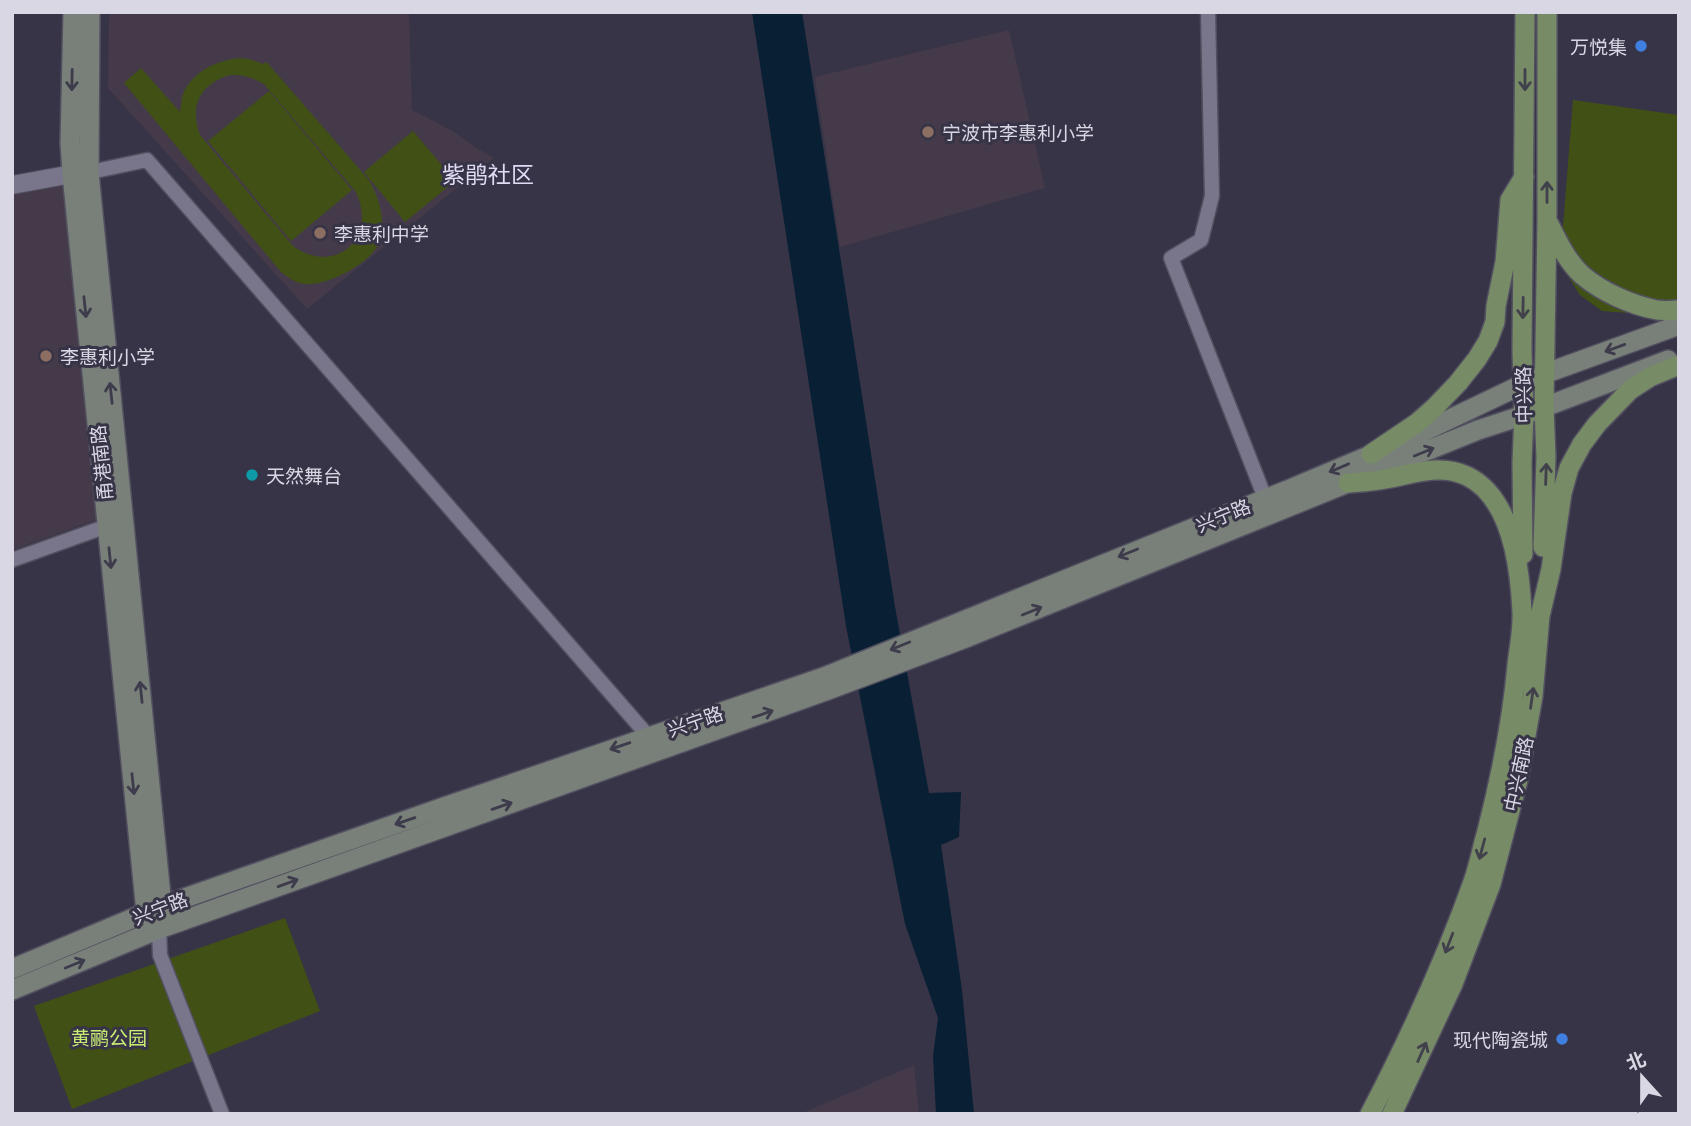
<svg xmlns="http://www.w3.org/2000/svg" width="1691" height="1126" viewBox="0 0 1691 1126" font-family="'Titillium Web','Noto Sans SC',sans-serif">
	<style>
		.education { fill: #453a49 }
		.green { fill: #415115; fill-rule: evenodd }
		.water { fill: #081f34 }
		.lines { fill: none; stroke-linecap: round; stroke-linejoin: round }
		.minor-casing { stroke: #525060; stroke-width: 17 }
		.tertiary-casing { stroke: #525060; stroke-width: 20 }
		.secondary-casing { stroke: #525060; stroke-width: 22 }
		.primary-casing { stroke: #525060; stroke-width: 22 }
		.minor { stroke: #79768c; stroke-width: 14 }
		.tertiary { stroke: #79768c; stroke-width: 18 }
		.secondary { stroke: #788079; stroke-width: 19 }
		.primary { stroke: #778b66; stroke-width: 19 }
		.oneway { stroke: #3e3c4c }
		.oneway2 { stroke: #41414c }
		.shop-dot { fill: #3f7fe0; stroke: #373447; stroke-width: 2.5 }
		.education-dot { fill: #8d6e63; stroke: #373447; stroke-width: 2.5 }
		.culture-dot { fill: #0f9aa8; stroke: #373447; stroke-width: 2.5 }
		.labels { text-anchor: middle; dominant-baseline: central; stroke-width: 6; stroke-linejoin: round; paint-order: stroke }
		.poi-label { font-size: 19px; fill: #d9d7e4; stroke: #373447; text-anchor: start }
		.street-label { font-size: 19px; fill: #d9d7e4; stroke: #373447 }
		.park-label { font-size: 19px; fill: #c9ed73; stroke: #373447 }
		.quarter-label { font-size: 23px; fill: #dfdbf4; stroke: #373447 }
	</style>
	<rect width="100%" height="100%" fill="#373447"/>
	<path class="education" d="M109 12H409L412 110 453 131 475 147 494 158 307 309 108 88Z
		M1009 30 1045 188 840 247 815 77Z
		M64 182 96 520 12 550V192Z
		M914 1065 919 1114H800Z"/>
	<path class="green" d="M240 58 249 59 263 64 266 62 270 66 369 180C379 198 387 222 379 243 370 264 327 286 305 284 295 283 289 278 281 272L124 83 141 68 180 112C181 106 181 100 183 94 192 72 217 60 240 58ZM230 75C244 75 252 77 264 84L356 192C378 239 334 276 293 246L200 135C189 106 200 84 230 75Z
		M269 91 352 190 291 241 208 141Z
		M1573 100 1679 115V298L1630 313 1602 311 1580 295 1566 273 1562 239Z
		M413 131 455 181 405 222 364 172Z
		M285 918 320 1011 72 1109 34 1006Z"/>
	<path class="water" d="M752 12H802L895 607 929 793 961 792 959 837 941 845 962 990 974 1114H936L933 1056 938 1018 905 924 846 626Z"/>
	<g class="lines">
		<g class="minor-casing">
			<path id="minor" d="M1208 12 1212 196 1201 240 1171 258 1265 498
				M81 174 147 160 649 737
				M12 560 107 526
				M159 929 160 955 222 1114"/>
		</g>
		<g class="tertiary-casing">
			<path id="tertiary" d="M12 185 72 174"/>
		</g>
		<g class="secondary-casing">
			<path id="secondary" d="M73 12 70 143 72 174 146 912 154 922
				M90 12 89 173 162 906 161 917
				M12 969 162 906 444 807 824 677 1290 489 1404 441 1544 374 1679 325
				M12 990 159 929 828 690 968 637 1478 430 1524 415 1668 360"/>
		</g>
		<g class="primary-casing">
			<path id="primary" d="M1549 224C1558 242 1567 261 1582 275 1602 292 1631 305 1657 310 1664 311 1672 310 1679 310
				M1371 454 1417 423 1435 407 1458 383 1477 359 1488 341 1495 322 1496 306 1505 262 1510 200 1524 177
				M1348 483C1358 482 1369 482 1379 480 1409 476 1438 462 1467 476 1512 498 1520 567 1522 612 1523 629 1519 647 1517 665 1512 721 1501 776 1487 831 1482 848 1479 865 1473 882 1445 961 1409 1039 1370 1114
				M1543 547 1546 457 1544 407 1547 220V12
				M1523 554 1522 462 1524 415 1522 351 1525 12
				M1392 1114 1453 984 1491 884 1518 780 1533 696 1540 616 1551 569 1562 493 1569 468 1582 444 1597 424 1630 390 1650 377 1679 365"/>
		</g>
		<use href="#minor" class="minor"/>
		<use href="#tertiary" class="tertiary"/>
		<use href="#secondary" class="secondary"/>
		<use href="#primary" class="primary"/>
	</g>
	<defs><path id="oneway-shaft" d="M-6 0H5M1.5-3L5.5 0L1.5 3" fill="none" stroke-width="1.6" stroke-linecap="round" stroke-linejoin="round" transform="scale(1.75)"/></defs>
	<g class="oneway">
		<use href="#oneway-shaft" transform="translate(72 80) rotate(91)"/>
		<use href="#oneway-shaft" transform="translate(85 307) rotate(84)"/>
		<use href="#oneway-shaft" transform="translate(1615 348) rotate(160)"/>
		<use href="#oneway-shaft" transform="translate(111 393) rotate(-96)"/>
		<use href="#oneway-shaft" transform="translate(1424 452) rotate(-22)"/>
		<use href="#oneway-shaft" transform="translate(1339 468) rotate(157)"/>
		<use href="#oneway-shaft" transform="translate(1128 553) rotate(158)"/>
		<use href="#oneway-shaft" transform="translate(110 558) rotate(84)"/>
		<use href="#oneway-shaft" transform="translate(1032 611) rotate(-22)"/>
		<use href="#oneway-shaft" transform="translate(900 646) rotate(158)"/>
		<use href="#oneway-shaft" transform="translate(141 692) rotate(-96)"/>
		<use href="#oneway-shaft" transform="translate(763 714) rotate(-19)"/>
		<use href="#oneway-shaft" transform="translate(620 746) rotate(161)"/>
		<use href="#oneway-shaft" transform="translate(133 784) rotate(84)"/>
		<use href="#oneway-shaft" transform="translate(502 806) rotate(-19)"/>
		<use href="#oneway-shaft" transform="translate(405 821) rotate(161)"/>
		<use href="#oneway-shaft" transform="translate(288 883) rotate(-20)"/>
		<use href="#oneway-shaft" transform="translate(75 964) rotate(-22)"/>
	</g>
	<g class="oneway2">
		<use href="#oneway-shaft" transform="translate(1525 80) rotate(90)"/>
		<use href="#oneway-shaft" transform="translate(1547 192) rotate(-90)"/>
		<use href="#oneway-shaft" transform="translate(1523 308) rotate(91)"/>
		<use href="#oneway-shaft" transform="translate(1546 474) rotate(-88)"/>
		<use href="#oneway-shaft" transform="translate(1532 698) rotate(-82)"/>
		<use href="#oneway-shaft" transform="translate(1482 849) rotate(105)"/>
		<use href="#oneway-shaft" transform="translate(1449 943) rotate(111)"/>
		<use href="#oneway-shaft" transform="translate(1422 1052) rotate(-66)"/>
	</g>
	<g class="shop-dot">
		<circle cx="1641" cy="46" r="7"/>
		<circle cx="1562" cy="1039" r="7"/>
	</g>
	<g class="education-dot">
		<circle cx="928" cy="132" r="7"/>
		<circle cx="320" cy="233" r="7"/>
		<circle cx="46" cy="356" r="7"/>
	</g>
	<circle class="culture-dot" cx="252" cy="475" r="7"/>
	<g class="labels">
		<g class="poi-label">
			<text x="1627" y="46" text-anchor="end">万悦集</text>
			<text x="942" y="132">宁波市李惠利小学</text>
			<text x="334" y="233">李惠利中学</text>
			<text x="60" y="356">李惠利小学</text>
			<text x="266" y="475">天然舞台</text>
			<text x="1548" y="1039" text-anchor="end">现代陶瓷城</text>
		</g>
		<g class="street-label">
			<text transform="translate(1523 395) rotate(-91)">中兴路</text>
			<text transform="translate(101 463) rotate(-96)">甬港南路</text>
			<text transform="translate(1223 515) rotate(-22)">兴宁路</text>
			<text transform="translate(695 721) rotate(-19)">兴宁路</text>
			<text transform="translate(1518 774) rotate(-78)">中兴南路</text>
			<text transform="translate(160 908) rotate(-21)">兴宁路</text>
		</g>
		<g class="park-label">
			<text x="109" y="1037">黄鹂公园</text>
		</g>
		<g class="quarter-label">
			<text x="488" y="174">紫鹃社区</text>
		</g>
	</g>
	<rect width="1691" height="1126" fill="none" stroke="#d9d7e4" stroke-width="28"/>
	<g transform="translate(1642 1077) rotate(339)" stroke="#373447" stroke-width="5" paint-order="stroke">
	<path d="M0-5L12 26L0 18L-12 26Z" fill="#d9d7e4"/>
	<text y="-10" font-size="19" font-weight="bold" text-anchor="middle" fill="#d9d7e4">北</text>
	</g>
</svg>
